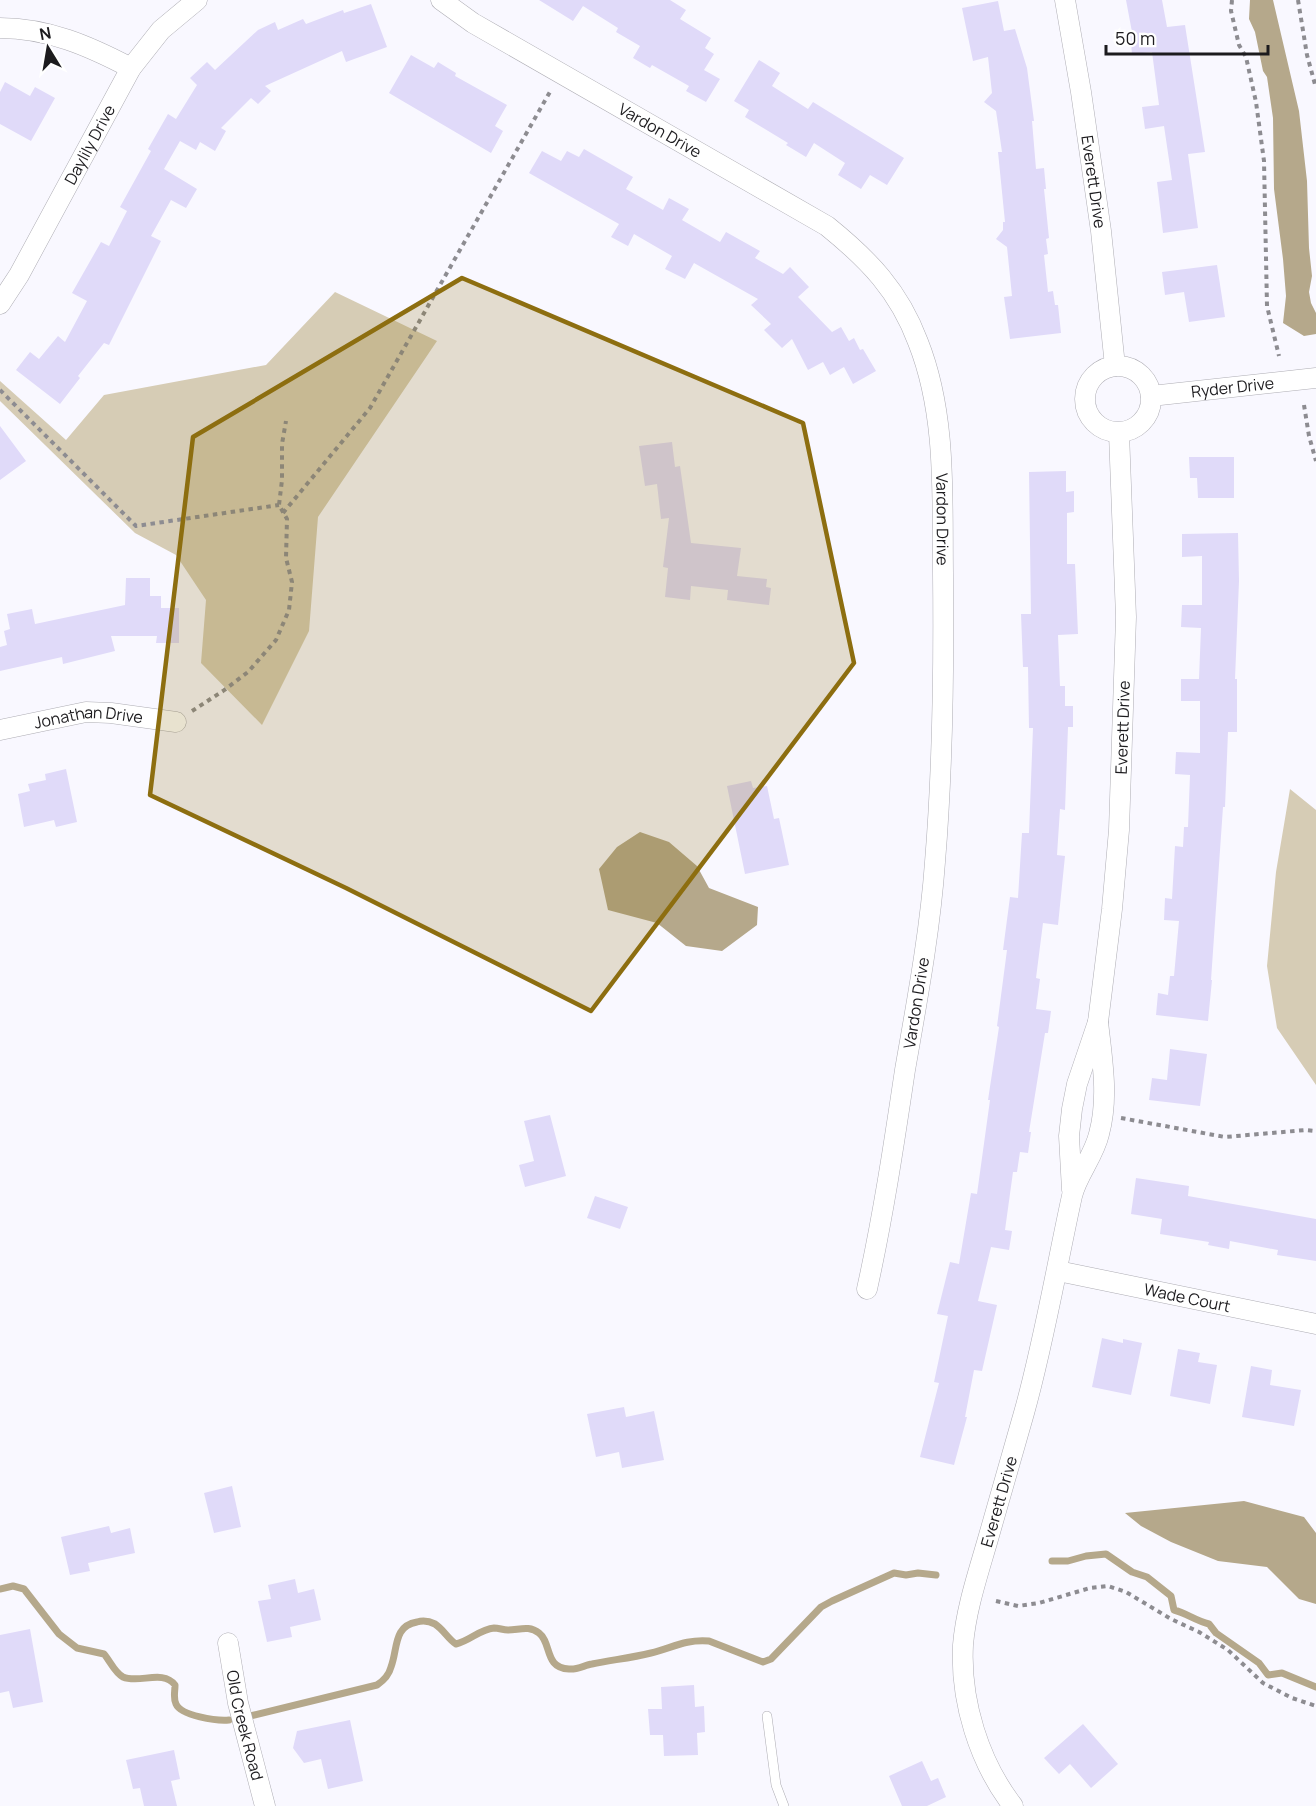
<svg xmlns="http://www.w3.org/2000/svg" width="1316" height="1806" viewBox="0 0 1316 1806" font-family="Manrope,sans-serif">
	<style>
		.green { fill: #d6ccb5 }
		.water { fill: #b5a88b }
		.lines { fill: none; stroke-linecap: round; stroke-linejoin: round }
		.stream { stroke: #b5a88b; stroke-width: 7 }
		.building { fill: #e0daf9 }
		.lane-casing { stroke: #aeadb4; stroke-width: 10 }
		.street-casing { stroke: #aeadb4; stroke-width: 21 }
		.path { stroke: #8d8c91; stroke-width: 4; stroke-dasharray: 4.5 4.5; stroke-linecap: butt }
		.lane { stroke: #fff; stroke-width: 9 }
		.street { stroke: #fff; stroke-width: 20 }
		.marked { fill: #8d6e10; fill-opacity: 0.2; stroke: #8d6e10; stroke-width: 4.5; stroke-linejoin: round }
		.labels { text-anchor: middle; dominant-baseline: central; stroke-width: 4.5; stroke-linejoin: round; paint-order: stroke }
		.street-label { font-size: 16px; fill: #1c1b1e; stroke: #fff }
	</style>
	<rect width="100%" height="100%" fill="#f9f8ff"/>
	<path class="green" d="M335 292 437 341 318 517 309 631 262 725 201 663 206 600 176 555 135 533 0 401V381L66 440 104 395 266 365Z
		M1290 789 1316 810V1085L1277 1028 1267 966 1276 872Z"/>
	<path class="water" d="M1250 0H1273L1299 111 1307 181 1309 248 1312 276 1309 292 1311 303 1316 313V334L1304 336 1283 323 1286 296 1283 259 1274 189 1273 118 1267 77 1263 71 1255 32 1249 19Z
		M640 832 669 842 697 866 709 888 758 907 757 925 722 951 686 946 657 923 608 910 599 869 617 847Z
		M1244 1501 1304 1517 1316 1533V1604L1299 1599 1267 1567 1218 1561 1171 1542 1141 1526 1125 1513Z"/>
	<g class="lines">
		<path class="stream" d="M1052 1561H1068L1086 1556 1106 1554 1132 1572 1147 1577 1171 1596 1174 1610C1186 1613 1196 1621 1209 1624L1216 1633 1259 1663 1268 1675 1282 1673 1316 1687
			M0 1589 13 1586 24 1589 59 1634 77 1648 104 1654C110 1661 115 1673 123 1677 139 1684 163 1669 175 1685 175 1692 173 1698 176 1704 181 1716 217 1721 229 1720
			M250 1716 377 1685C383 1681 389 1675 391 1667 398 1649 393 1626 417 1622 424 1620 429 1621 435 1624 444 1630 448 1639 456 1644 470 1641 480 1629 494 1628 499 1628 503 1630 508 1630 519 1630 529 1625 539 1633 552 1643 544 1668 569 1669 577 1670 585 1665 592 1664 611 1660 631 1658 651 1653 672 1648 685 1639 709 1641L763 1662 771 1659 821 1607 832 1601 894 1573 906 1575 918 1573 936 1575"/>
	</g>
	<path class="building" d="M539 0H670L686 10 680 19 711 38 705 48 714 54 704 70 720 79 706 102 686 91 689 86 652 65 650 68 633 58 640 46 616 32 618 28 583 6 573 21Z
		M1126 0H1162L1167 27 1185 25 1205 152 1188 154 1198 228 1163 233 1157 182 1172 180 1164 126 1145 129 1142 107 1159 105 1152 52 1132 54 1130 33 1132 32Z
		M998 1 1004 31 1015 29 1027 68 1034 121H1032L1036 169 1044 168 1046 189H1044L1049 238 1046 239 1048 254 1044 255 1048 292 1053 291 1055 305H1058L1061 333 1010 339 1004 297 1012 296 1007 247 996 239 1003 230V222H1005L998 152H1002L996 111 984 102 992 93 988 57 973 61 962 8Z
		M371 4 387 47 346 62 342 51 265 86 271 91 258 104 251 98 221 128 226 131 215 151 200 142 196 150 180 141 164 169 197 189 186 208 171 200 151 236 161 241 109 345 104 343 78 376 80 378 60 404 16 370 30 352 39 359 58 336 65 342 87 301 72 293 101 242 109 246 127 211 120 207 151 151 148 149 168 114 176 119 197 85 190 78 207 62 215 70 258 30 275 22 278 30 303 19 306 24 343 10 344 13Z
		M411 55 434 68 438 62 456 73 455 76 507 105 495 126 503 131 491 153 389 93Z
		M759 60 780 73 772 86 808 109 813 102 904 158 887 185 870 175 861 189 838 175 845 163 814 143 806 157 786 145 788 143 745 117 749 110 734 101Z
		M5 82 30 96 35 87 55 98 31 141 0 124V92Z
		M584 149 633 177 626 189 663 210 669 198 689 209 682 220 720 242 726 232 760 251 755 258 783 274 790 267 809 287 798 297 832 332 841 327 849 341 854 338 860 350 863 349 876 371 853 384 844 367 830 375 823 362 808 370 792 339 782 348 764 330 771 324 751 305 758 299 694 263 685 279 665 269 672 256 634 234 628 246 611 237 619 224 529 173 542 151 561 161 567 151 579 157Z
		M1217 265 1225 317 1189 322 1184 292 1165 295 1162 272Z
		M0 426 26 461 0 480Z
		M672 442 675 467 680 466 691 543 741 548 737 576 767 579 766 587 771 588 769 605 727 600 728 590 691 586 690 600 665 597 668 568 663 567 669 518 661 519 657 484 645 486 639 446Z
		M1189 457H1234V498H1198L1197 478H1190Z
		M1066 471V492L1074 491V512L1067 513V564H1075L1078 634 1058 635 1060 686H1065V706H1073V727H1068L1065 810 1060 809 1057 855 1065 856 1058 925 1043 923 1036 978 1040 979 1036 1009 1051 1011 1048 1033H1045L1029 1132H1031L1028 1153 1020 1152 1017 1172H1013L1005 1230 1012 1231 1009 1250 991 1247 978 1301 997 1305 982 1371 974 1370 965 1417H967L954 1465 920 1457 939 1383 934 1382 948 1316 937 1314 950 1262 959 1264 971 1193 977 1194 990 1100H988L999 1027 997 1026 1007 950H1003L1010 897 1018 898 1022 833H1029L1033 728H1029L1028 667H1023L1021 614H1031L1029 472Z
		M1238 533 1239 581 1235 679H1237V732H1228L1225 807H1223L1211 980H1212L1208 1021 1156 1015 1158 993 1168 995 1170 976H1174L1179 921 1164 920 1165 898 1172 899 1175 846 1183 847 1184 827H1188L1190 775 1175 774 1176 752 1200 753V701H1181V679H1199L1201 628 1181 627 1182 605H1202V556L1182 557V534Z
		M126 578H150V596H161V608H179V643H156L157 636H111L115 651 63 664 62 657 0 671V647L7 645 4 631 10 629 7 614 32 609 35 624 125 605Z
		M66 769 77 822 56 827 54 820 24 827 18 794 30 791 28 784 46 780 45 774Z
		M751 781 753 788 767 786 774 819 779 818 789 865 745 874 727 786Z
		M1170 1049 1207 1054 1200 1106 1149 1100 1152 1078 1167 1080Z
		M550 1115 566 1176 525 1187 519 1165 534 1161 524 1121Z
		M1136 1178 1189 1186 1188 1196 1316 1219V1261L1277 1255 1278 1250 1230 1241 1229 1249 1208 1245 1209 1242 1160 1234 1162 1219 1131 1214Z
		M595 1196 628 1207 620 1229 587 1218Z
		M1102 1338 1123 1343V1339L1142 1343 1131 1395 1092 1387Z
		M1178 1349 1200 1353 1198 1362 1217 1365 1210 1404 1170 1396Z
		M1251 1366 1272 1370 1270 1385 1301 1390 1294 1426 1242 1417Z
		M624 1407 626 1417 654 1411 664 1460 622 1468 619 1452 596 1457 587 1414Z
		M232 1486 241 1527 214 1533 204 1493Z
		M109 1526 111 1533 130 1528 135 1553 88 1563 90 1571 70 1575 61 1537Z
		M295 1579 298 1593 314 1589 321 1620 290 1627 292 1637 267 1642 258 1601 271 1599 268 1585Z
		M30 1629 43 1702 13 1708 9 1691 0 1693V1635Z
		M694 1685 695 1707 704 1706 705 1732 697 1733 698 1755 664 1756 663 1735H650L648 1709H662L661 1687Z
		M350 1720 363 1781 328 1789 321 1759 304 1763 293 1748 297 1731Z
		M1083 1724 1118 1764 1091 1788 1070 1764 1059 1774 1044 1758Z
		M174 1750 180 1779 171 1781 177 1806H144L140 1788 133 1789 126 1760Z
		M922 1761 931 1781 938 1778 946 1797 927 1806H902L889 1776Z"/>
	<g class="lines">
		<g class="lane-casing">
			<path id="lane" d="M767 1716 776 1785 784 1806"/>
		</g>
		<g class="street-casing">
			<g id="street">
				<path id="s1" d="M441 0 473 23 827 226C869 260 899 291 918 342 947 415 942 496 943 573 944 669 943 766 935 862 930 932 917 1001 905 1070 894 1144 883 1217 867 1289"/>
				<path id="s2" d="M1065 0 1081 92 1101 231 1115 366"/>
				<path d="M0 28C48 28 89 46 131 68"/>
				<path id="s3" d="M0 304 19 275 131 68 161 30 197 0"/>
				<circle cx="1118" cy="399" r="33"/>
				<path id="s4" d="M1151 396 1316 378"/>
				<path id="s5" d="M0 730 86 712 111 713 176 722"/>
				<path id="s6" d="M1072 1190 1069 1136 1072 1109 1077 1084 1098 1022 1112 909 1119 830 1126 617 1119 433"/>
				<path id="s7" d="M1058 1271 1316 1324"/>
				<path id="s8" d="M228 1643 238 1703 265 1806"/>
				<path id="s9" d="M1013 1806C979 1762 960 1701 963 1645 966 1609 978 1574 988 1539 1000 1497 1012 1455 1024 1413 1044 1342 1056 1269 1072 1196 1077 1175 1094 1156 1099 1134 1109 1097 1102 1059 1098 1022"/>
			</g>
		</g>
		<path class="path" d="M1232 0 1231 11 1239 45 1246 57 1256 102 1264 161 1267 306 1279 356
			M1298 0 1307 55 1316 88
			M0 390 136 526 279 505
			M1304 405 1309 436 1316 461
			M283 513 370 408 551 90
			M192 711 223 691 248 672 276 640 289 610 292 582 286 558 287 519 279 505 282 480V444L286 421
			M1121 1118 1225 1137 1306 1130 1316 1131
			M996 1601 1018 1606 1039 1603 1090 1588 1108 1586 1126 1592 1171 1619 1199 1632 1228 1650 1263 1683 1292 1698 1316 1706"/>
		<use href="#lane" class="lane"/>
		<use href="#street" class="street"/>
	</g>
	<path class="marked" d="M462 278 803 423 854 663 591 1011 346 888 150 795 193 437Z"/>
	<g class="labels">
		<g class="street-label">
			<text stroke="none"><textPath href="#s1" startOffset="255">Vardon Drive</textPath></text>
			<text stroke="none"><textPath href="#s3" startOffset="183">Daylily Drive</textPath></text>
			<text stroke="none"><textPath href="#s2" startOffset="184">Everett Drive</textPath></text>
			<text stroke="none"><textPath href="#s4" startOffset="82">Ryder Drive</textPath></text>
			<text stroke="none"><textPath href="#s1" startOffset="777">Vardon Drive</textPath></text>
			<text stroke="none"><textPath href="#s5" startOffset="90">Jonathan Drive</textPath></text>
			<text stroke="none"><textPath href="#s6" startOffset="468">Everett Drive</textPath></text>
			<text transform="translate(916 1003) rotate(-81)">Vardon Drive</text>
			<text stroke="none"><textPath href="#s7" startOffset="132">Wade Court</textPath></text>
			<text stroke="none"><textPath href="#s9" startOffset="320">Everett Drive</textPath></text>
			<text stroke="none"><textPath href="#s8" startOffset="84">Old Creek Road</textPath></text>
		</g>
	</g>
	<g transform="translate(48 48) rotate(349)" stroke="#ffffff" stroke-width="4.5" paint-order="stroke">
	<path d="M0-4.5L10 22L0 15L-10 22Z" fill="#1c1b1e"/>
	<text y="-9" font-size="16" font-weight="bold" text-anchor="middle" fill="#1c1b1e">N</text>
	</g>
	<path d="M1106 45v9h162v-9" fill="none" stroke="#1c1b1e" stroke-width="3"/>
	<text x="1115" y="45" font-size="18" fill="#1c1b1e" stroke="#ffffff" stroke-width="4.5" paint-order="stroke">50 m</text>
</svg>
